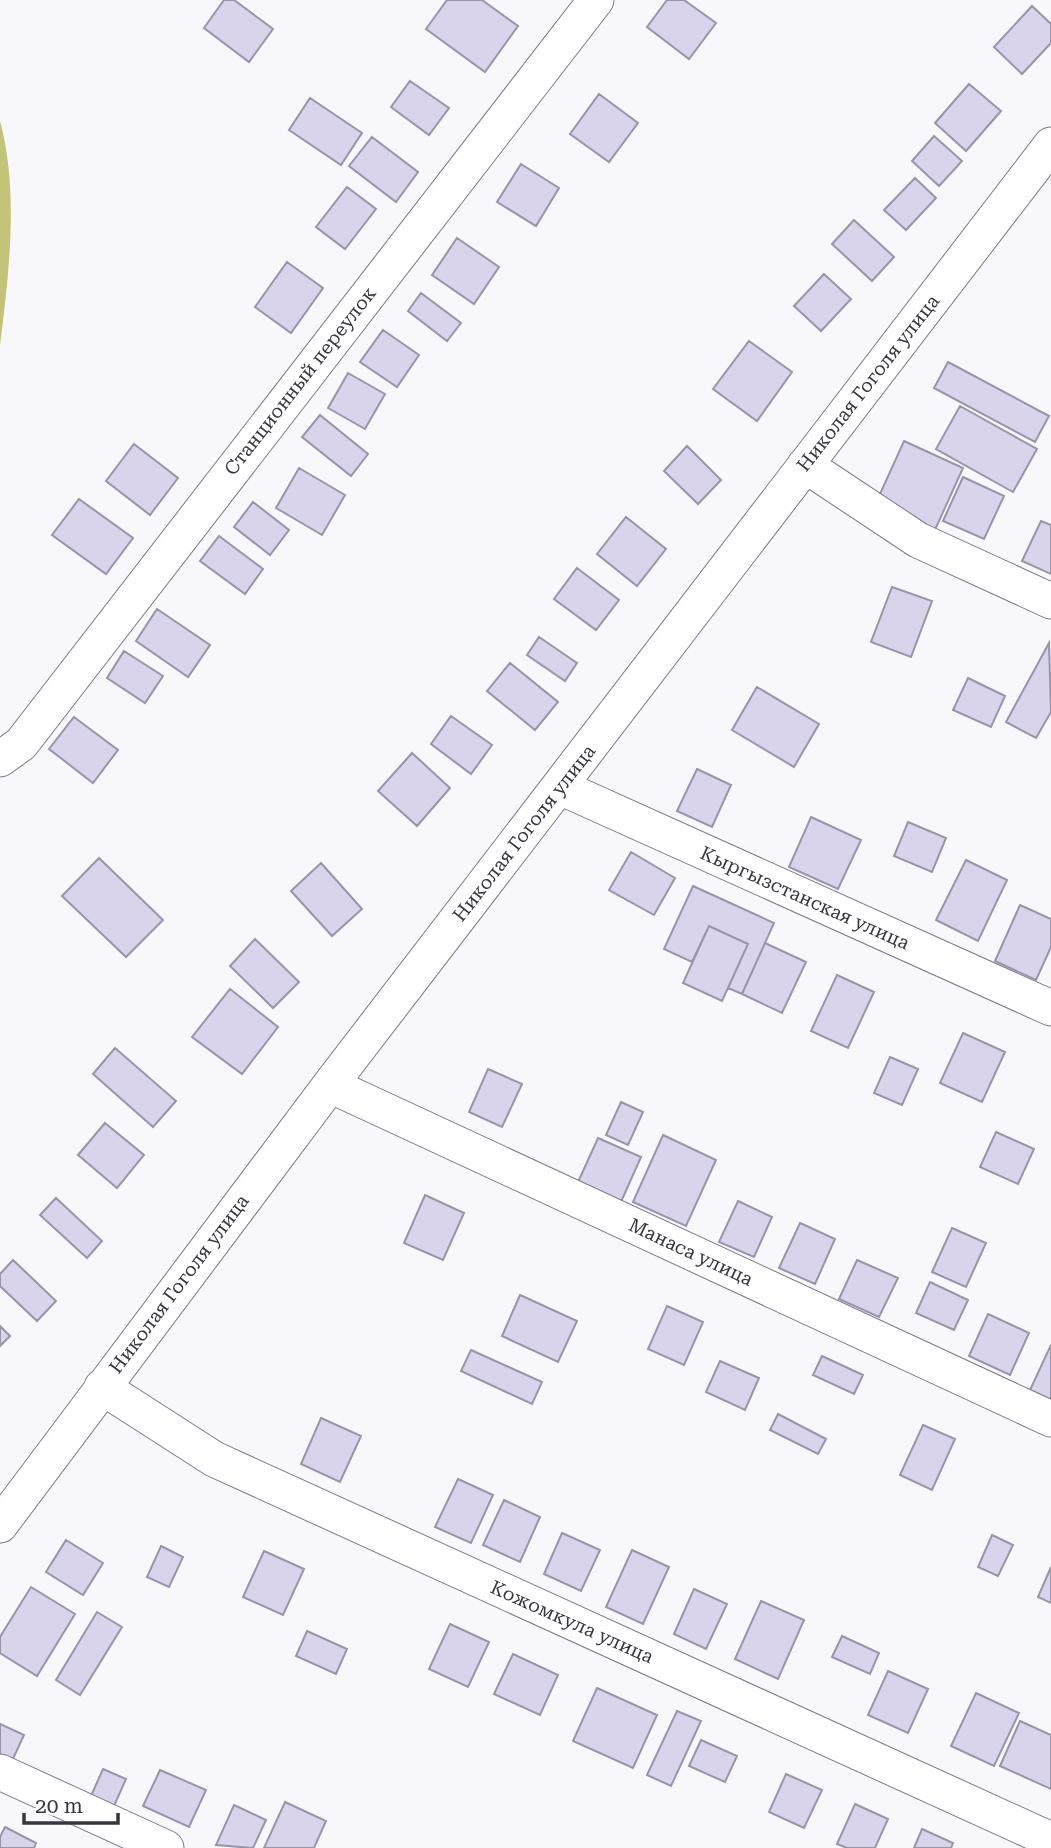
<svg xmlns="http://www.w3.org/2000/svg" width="1051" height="1848" viewBox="0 0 1051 1848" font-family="'Roboto Serif',serif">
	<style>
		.water { fill: #c3c478 }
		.building { fill: #d9d4eb; stroke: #9894a9; stroke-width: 2 }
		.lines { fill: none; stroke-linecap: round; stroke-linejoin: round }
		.minor-casing { stroke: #7b778c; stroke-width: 37 }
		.minor { stroke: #fff; stroke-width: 35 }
		.labels { text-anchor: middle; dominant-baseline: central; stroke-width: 6; stroke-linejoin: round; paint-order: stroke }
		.street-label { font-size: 19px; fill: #38363f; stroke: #fff }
	</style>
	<rect width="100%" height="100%" fill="#f8f8fc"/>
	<path class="water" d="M0 121C19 191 9 274 0 345Z"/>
	<path class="building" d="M224 0H234L273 29 249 62 204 28Z
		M447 0H482L518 26 485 72 426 29Z
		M667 0H684L716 23 689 59 647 27Z
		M1032 6 1051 24V43L1022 74 994 47Z
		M410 81 449 108 429 135 391 107Z
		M969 84 1001 111 966 151 935 123Z
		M599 94 638 123 609 162 570 134Z
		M310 98 362 133 341 165 289 130Z
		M934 136 962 161 939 186 912 161Z
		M372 137 418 172 396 202 349 166Z
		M521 164 559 188 536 226 497 202Z
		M915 178 936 198 906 230 884 210Z
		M347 187 376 209 345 249 316 227Z
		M854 220 894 257 872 281 832 244Z
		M457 238 499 267 474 304 432 275Z
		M287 262 323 288 291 333 255 307Z
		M824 274 851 299 821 331 794 306Z
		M421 293 461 323 447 341 408 311Z
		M383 330 419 355 397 387 360 362Z
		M749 341 792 372 757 421 713 389Z
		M948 362 1049 416 1035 442 934 388Z
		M348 373 385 394 365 429 328 408Z
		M960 406 1037 449 1013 492 936 449Z
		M320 415 368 454 351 476 302 437Z
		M904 441 963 468 934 532 875 505Z
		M134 444 178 478 150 515 106 481Z
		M687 446 721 480 698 504 664 471Z
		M299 468 345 495 322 535 276 508Z
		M963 477 1004 496 984 539 943 521Z
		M79 499 133 538 106 574 52 535Z
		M253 502 289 530 270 555 234 527Z
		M626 517 666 549 637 586 597 554Z
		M1041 521 1051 525V574L1022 561Z
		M219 536 263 569 245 594 200 561Z
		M577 568 619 600 596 630 554 599Z
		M892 587 932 601 911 657 871 642Z
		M157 609 210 645 188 677 136 641Z
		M539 637 577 663 565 681 527 655Z
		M1049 643 1051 712 1036 738 1006 722Z
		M124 651 163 676 145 703 107 678Z
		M510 663 558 702 535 730 487 691Z
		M968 678 1005 696 991 727 953 710Z
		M757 687 819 724 794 767 732 730Z
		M451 716 492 745 471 774 431 744Z
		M74 717 118 750 93 783 49 749Z
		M412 753 450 788 417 826 378 791Z
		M697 769 731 785 712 827 677 811Z
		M811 817 861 840 838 889 789 867Z
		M908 822 946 838 932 872 894 856Z
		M631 852 675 878 654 915 609 890Z
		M99 858 163 920 126 957 62 896Z
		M966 860 1007 880 978 941 936 920Z
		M321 863 362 909 332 936 291 891Z
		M693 886 774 923 742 994 728 988 748 944 709 926 692 962 664 949Z
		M1020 905 1051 919V947L1036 980 995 961Z
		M709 926 748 944 722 1001 683 983Z
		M255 939 299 982 273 1008 230 966Z
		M765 943 806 962 782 1013 742 994Z
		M837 975 874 992 848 1048 811 1031Z
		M230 989 278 1027 242 1074 192 1037Z
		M963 1033 1005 1052 982 1102 940 1083Z
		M115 1048 176 1101 153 1127 93 1074Z
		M890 1057 918 1069 902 1105 874 1093Z
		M488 1069 522 1084 502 1127 469 1112Z
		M621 1102 643 1112 628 1145 606 1135Z
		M105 1123 144 1155 117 1188 78 1155Z
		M996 1132 1034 1149 1018 1184 980 1167Z
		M663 1135 716 1160 686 1226 633 1202Z
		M598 1138 641 1157 621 1202 578 1182Z
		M425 1195 464 1213 443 1260 404 1243Z
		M56 1198 102 1241 87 1258 40 1215Z
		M738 1201 772 1217 754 1257 719 1242Z
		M800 1223 835 1239 815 1284 779 1268Z
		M952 1228 986 1243 966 1287 932 1272Z
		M13 1260 56 1301 37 1321 0 1286V1274Z
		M857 1260 898 1278 879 1317 839 1299Z
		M930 1282 968 1300 954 1330 916 1313Z
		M520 1295 577 1321 558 1362 502 1336Z
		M667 1306 703 1322 684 1365 648 1349Z
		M988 1314 1029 1333 1010 1375 969 1356Z
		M0 1326 10 1336 0 1346Z
		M1051 1345V1400L1030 1390Z
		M471 1350 542 1382 532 1404 461 1371Z
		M822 1356 863 1375 854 1394 813 1375Z
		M720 1361 759 1378 745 1410 706 1392Z
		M778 1414 826 1439 818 1454 770 1430Z
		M321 1418 361 1436 340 1482 301 1464Z
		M923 1425 955 1439 932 1490 900 1475Z
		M458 1479 493 1495 471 1543 435 1527Z
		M504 1500 540 1517 520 1562 483 1545Z
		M562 1533 600 1550 581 1591 544 1574Z
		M992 1535 1013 1545 998 1576 978 1567Z
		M66 1540 103 1563 83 1595 46 1572Z
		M161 1546 183 1557 169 1587 147 1577Z
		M632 1550 669 1567 643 1624 606 1607Z
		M264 1551 304 1569 283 1615 243 1597Z
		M1051 1567V1603L1038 1597Z
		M31 1587 75 1614 37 1676 0 1653V1637Z
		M694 1589 727 1604 706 1649 674 1634Z
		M761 1601 804 1620 778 1679 735 1659Z
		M97 1612 122 1627 80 1695 56 1680Z
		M450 1624 489 1642 468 1687 429 1669Z
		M307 1631 347 1649 336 1674 296 1656Z
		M842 1636 879 1653 870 1674 832 1657Z
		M513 1654 558 1675 540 1715 494 1694Z
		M888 1671 928 1689 908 1733 868 1715Z
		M597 1688 657 1715 633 1768 573 1741Z
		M976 1693 1019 1713 994 1766 951 1746Z
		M677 1711 701 1721 671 1786 647 1775Z
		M1020 1721 1051 1735V1789L1000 1766Z
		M0 1724 24 1735 12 1761 0 1756Z
		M701 1740 737 1756 725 1782 689 1766Z
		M103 1769 126 1779 114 1806 91 1796Z
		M160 1770 206 1790 189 1827 143 1806Z
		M786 1774 822 1790 804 1828 769 1812Z
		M285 1802 326 1821 314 1848H264Z
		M855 1804 888 1819 875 1848H847L837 1844Z
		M234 1805 266 1820 253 1848 216 1845Z
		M5 1827 36 1843 34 1848H0V1837Z
		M922 1829 953 1843 951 1848H914Z"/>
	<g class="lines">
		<g class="minor-casing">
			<path id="minor" d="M805 465 918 540 1051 601
				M0 759 21 744 596 0
				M560 787 1051 1008
				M330 1085 1051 1419
				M102 1387 214 1459 1051 1840
				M0 1525 330 1085 1051 145
				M0 1772 166 1848"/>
		</g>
		<use href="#minor" class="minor"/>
	</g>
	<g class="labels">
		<g class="street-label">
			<text transform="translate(300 381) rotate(-52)">Станционный переулок</text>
			<text transform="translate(868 383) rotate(-52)">Николая Гоголя улица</text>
			<text transform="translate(524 833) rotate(-52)">Николая Гоголя улица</text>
			<text transform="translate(805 898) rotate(24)">Кыргызстанская улица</text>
			<text transform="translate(691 1252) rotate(25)">Манаса улица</text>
			<text transform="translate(179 1284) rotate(-53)">Николая Гоголя улица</text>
			<text transform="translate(572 1622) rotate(24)">Кожомкула улица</text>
		</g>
	</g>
	<path d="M24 1813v10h94v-10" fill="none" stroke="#38363f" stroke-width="3.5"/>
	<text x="35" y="1813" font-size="21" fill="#38363f" stroke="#ffffff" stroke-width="5" paint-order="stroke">20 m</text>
</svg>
